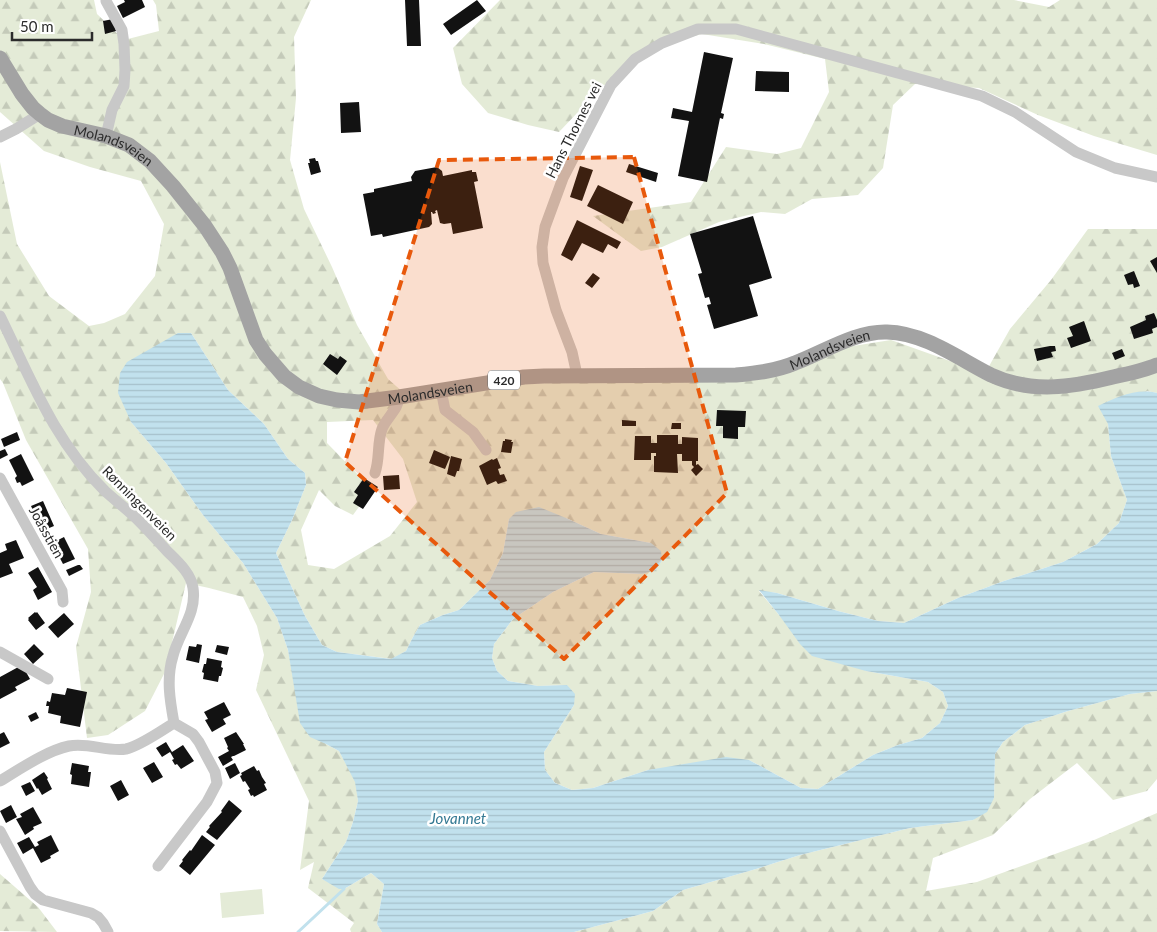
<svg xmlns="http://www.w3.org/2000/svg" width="1157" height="932" viewBox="0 0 1157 932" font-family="Lato,sans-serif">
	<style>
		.forest { fill: url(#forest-firs); fill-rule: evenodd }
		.garden { fill: #e4ebd7 }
		.water { fill: url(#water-rules) }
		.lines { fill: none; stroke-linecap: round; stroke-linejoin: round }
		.stream { stroke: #c1e1ed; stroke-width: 3 }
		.building { fill: #121212 }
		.minor { stroke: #c8c8c8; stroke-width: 11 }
		.major { stroke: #a3a3a3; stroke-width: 15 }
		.marked { fill: #e8590c; fill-opacity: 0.2; stroke: #e8590c; stroke-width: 4; stroke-dasharray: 10 6; stroke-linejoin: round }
		.labels { text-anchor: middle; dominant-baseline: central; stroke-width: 5; stroke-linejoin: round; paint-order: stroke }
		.shield { fill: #fff; stroke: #6b6b6b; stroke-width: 1 }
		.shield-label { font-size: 12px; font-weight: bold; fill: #2b2b2b }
		.street-label { font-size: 14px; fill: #2b2b2b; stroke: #fff }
		.water-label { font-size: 15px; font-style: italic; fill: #347993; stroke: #fff }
	</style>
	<defs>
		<pattern id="forest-firs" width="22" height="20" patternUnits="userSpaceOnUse" patternTransform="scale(1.25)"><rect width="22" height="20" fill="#e4ebd7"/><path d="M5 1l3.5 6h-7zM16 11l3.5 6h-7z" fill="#c4cab9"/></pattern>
		<pattern id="water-rules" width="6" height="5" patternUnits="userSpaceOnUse" patternTransform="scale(1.25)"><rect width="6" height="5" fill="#c1e1ed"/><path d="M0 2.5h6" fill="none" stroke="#a6c1cb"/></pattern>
	</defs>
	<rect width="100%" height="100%" fill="#fff"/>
	<path class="forest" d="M0 0H94L97 14 124 40 159 31 156 5 153 0H311L294 37 296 98 290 160 304 209 332 267 357 325 388 379 404 393 467 386 724 376 834 349 891 340 950 361 988 368 1010 329 1051 280 1088 229H1157V393L1147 391 1108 424 1111 456 1127 500 1119 523 1097 544 1063 562 1004 581 958 598 904 623 878 621 838 611 777 593 759 591 779 615 866 671 928 682 943 692 948 706 940 723 922 738 898 745 873 755 818 789 801 788 749 760 648 770 593 788 572 790 555 783 545 770 544 752 574 705 567 685 538 686 508 681 497 671 492 658 494 644 513 619 553 592 594 572 642 574 651 543 601 534 566 518 509 519 503 553 490 580 459 610 443 615 420 625 413 637 406 651 392 659 337 652 322 645 305 616 276 553 292 520 306 485 305 473 288 459 264 424 228 390 191 333 131 422 166 463 203 515 243 563 277 618 288 650 294 680 326 744 339 751 356 782 358 801 353 822 346 842 322 879 344 889 371 873 384 884 377 924 382 932H351L350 929 354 923 308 888 314 862 300 870 309 801 256 690 264 655 257 626 243 597 209 588 186 583 165 672 145 711 108 735 87 738 76 647 91 592 88 549 26 440 3 383 0 379V162L17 244 49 296 89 326 104 323 125 314 155 276 164 224 141 181 90 167 44 151 0 112ZM373 420 403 459 417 502 390 536 334 569 308 565 301 530 319 490 335 506 353 515 372 489 327 443V422Z
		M500 0H1014L1049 7 1060 0H1157V155L1094 136 1038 115 979 88 915 84 893 105 883 168 858 195 812 199 785 214 761 212 719 222 662 247 641 251 593 216 691 202 726 147 777 154 801 148 829 92 825 59 764 44 702 34 649 48 601 88 559 132 528 125 488 113 462 84 453 48Z
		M1157 691V779L1147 791 1113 800 1077 763 1030 799 993 835 933 858 926 891 977 882 1094 840 1157 813V932H574L653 911 683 890 756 869 800 855 910 828 973 820 994 798 995 754 1003 742 1025 725 1068 711 1130 694Z
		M0 874 38 907 57 932 0 931Z"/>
	<path class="garden" d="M262 889 264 914 222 918 220 893Z"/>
	<path class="water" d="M178 333H191L228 390 264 424 288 459 305 473 306 485 292 520 276 553 305 616 322 645 337 652 391 659 406 651 413 637 420 625 443 615 459 610 490 580 503 553 509 519 516 512 539 507 566 518 601 534 651 543 661 551 662 560 656 570 642 574 594 572 553 592 513 619 494 644 492 658 497 671 508 681 538 686 567 685 575 694 574 705 544 752 545 770 555 783 572 790 593 788 648 770 726 757 749 760 801 788 818 789 873 755 898 745 922 738 940 723 948 706 943 692 928 682 866 671 812 656 800 644 779 615 759 590 777 593 838 611 878 621 904 623 958 598 1004 581 1063 562 1097 544 1119 523 1127 500 1111 456 1108 424 1098 406C1117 397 1136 388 1157 393V691L1130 694 1068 711 1025 725 1003 742 995 754 994 798 987 812 973 820 910 828 800 855 756 869 683 890 653 911 574 932H382L377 924 384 884 371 873 344 889H339L322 879 346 842 353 822 358 801 355 782 339 751 326 744 310 737 300 723 288 650 277 618 243 563 203 515 166 463 131 422 118 393 120 373 127 362Z"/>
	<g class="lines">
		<path class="stream" d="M298 932 344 889"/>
	</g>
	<path class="building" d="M124 0H142L145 7 123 18 117 6 125 2Z
		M405 0H419L421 46H407Z
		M477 0 486 11 451 35 443 24Z
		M113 19 116 31 105 34 103 21Z
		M704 52 733 58 721 113 724 114 723 119 720 118 707 182 678 176 689 121 671 118 673 108 692 112Z
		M756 71 789 72V92L755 91Z
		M359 102 361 132 341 133 340 103Z
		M315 158 316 161H318L321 172 311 175 308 163H310L309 159Z
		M629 164 658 173 656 182 626 172Z
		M580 166 593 170 582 201 570 197Z
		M437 167 442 171 443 176 472 170V172H476L478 181 474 182 483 228 453 234 451 223 444 224 440 223 437 210 435 211 436 213 433 214 432 212H431L432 224 429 227 383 237 382 234 371 236 363 194 374 192V189L412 181 411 177 415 171Z
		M598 185 633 202 623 224 587 206Z
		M753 216 772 278 749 285 758 316 714 329 707 305 711 304 709 297 705 298 698 274 702 273 690 234Z
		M577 220 621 242 617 249 608 244 603 253 582 243 572 261 561 255Z
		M1157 257V273L1150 261Z
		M1134 271 1140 286 1134 288 1133 284 1128 285 1124 275Z
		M593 273 600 278 592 288 585 283Z
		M1154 313 1157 320V327L1152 329 1153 333 1134 339 1130 327 1146 320 1145 316Z
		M1084 321 1091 341 1071 348 1067 338 1073 336 1069 327Z
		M1050 346H1055L1056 351 1051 352 1053 357 1037 361 1034 349Z
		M1122 349 1125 356 1115 360 1112 353Z
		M330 354 338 359 340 356 347 361 337 375 323 364Z
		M717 410 746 411 745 427H738V439L723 438V426H716Z
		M622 420 636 421V426H622Z
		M672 423H681V429H671Z
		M17 432 20 440 4 447 1 439Z
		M657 435H678V444H682V437L698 438V461H696V465L698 464 703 469 696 476 691 470 694 467 692 465V461H682V454H677L678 473 654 472V456H656V453H651V460H634L635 436H651V443H657Z
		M505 439 512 440 511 442H513L511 453 501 452 503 441H505Z
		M5 449 8 455 0 459V451Z
		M434 450 450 457 445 469 429 463Z
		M21 454 34 480 22 486 20 482 17 483 15 478 17 476 9 460Z
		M451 456 462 459 459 471H457L455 477 447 474Z
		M497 458 501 468 498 469 500 475 504 474 507 481 498 484 496 481 487 485 479 466 492 459 493 460Z
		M399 475 400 489 384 490 383 476Z
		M364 478 378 487 363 509 353 503 358 495 354 492Z
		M43 501 54 526 42 531 31 506Z
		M64 537 75 559 63 564 52 543Z
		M16 540 24 558 9 564 13 573 0 578V553L7 550 5 544Z
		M78 565H80L83 569 69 576 66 570Z
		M38 567 52 592 38 600 33 590 37 587 28 573Z
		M35 612 36 613 37 612 45 623 36 630 28 620 29 619 28 618Z
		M64 613 74 624 58 638 48 627Z
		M34 644 44 654 33 664 24 654Z
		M197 644 202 645 199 663 186 660 189 646 196 647Z
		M217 645 229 647 227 655 215 652Z
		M207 658 222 661 221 667 223 668 221 676H219L218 682 203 679 204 673 202 672 204 664H206Z
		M22 665 30 679 15 687 17 690 0 699V677Z
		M67 688 87 692 80 727 60 723 61 716 48 713 49 706H46L47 701 50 702 52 693 65 695Z
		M224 702 231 715 223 719 226 724 212 732 205 720 208 719 204 712Z
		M36 712 39 718 31 722 28 716Z
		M4 732 10 743 0 748V734Z
		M236 732 244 744H243L246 750 234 756H233L231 757 233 760 223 766 218 757 229 751 227 748 228 747 224 738Z
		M166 742 172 752 183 745 194 761 181 769 177 764 175 765 172 760 174 759 170 752 162 757 156 748Z
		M154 762 163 777 152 783 143 768Z
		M72 763 89 766 88 772H91L89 787 71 784 72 775 70 774Z
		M235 763 240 773 230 779 225 768Z
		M254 766 257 771 259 770 262 777 266 783 264 784 267 790 254 797 253 795 251 796 248 790 250 789 245 781 243 782 240 776 242 775 241 773Z
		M44 772 48 778 47 779 52 789 42 795 38 788 37 789 32 780Z
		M121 780 129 795 118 801 110 786Z
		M30 782 35 791 26 796 21 786Z
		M229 800 242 811 217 840 206 832 210 827 209 826 222 812 221 811Z
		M11 805 17 817 6 823 0 811Z
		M33 807 42 823 33 827 34 829 25 835 16 819 22 817 20 814Z
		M51 835 59 851 50 856 51 858 41 863 33 848 23 854 17 843 29 837 35 847 39 845 37 842Z
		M202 835 215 845 190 875 179 866 183 861 182 860 190 850 191 851Z"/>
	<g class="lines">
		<path class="minor" d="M106 1 122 30 124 44 125 70 124 86 112 110 106 136
			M0 137 16 129 40 114
			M0 316C31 379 54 441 105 491 116 501 128 510 139 521 149 531 158 541 167 551 177 561 191 573 193 588 197 614 179 632 173 656 166 678 170 701 174 723 161 731 140 746 126 749 107 752 88 742 69 746 46 751 20 769 0 781
			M577 375 572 352 556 310 543 263 542 247 545 227 563 178 611 85 635 59 662 43 698 29H736L982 96 1015 112 1076 152 1115 168 1157 177
			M441 390 445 410 473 432 486 450
			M375 473C380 459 377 442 382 429 386 418 399 409 399 397
			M0 478 62 591 63 602
			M0 652 48 679
			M0 831 30 887 35 894 43 900 91 913 98 917 103 923 108 932
			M158 866 207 802 217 783 215 772 199 742 193 734 174 723"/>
		<path class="major" id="s1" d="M0 58 22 94 33 108 40 114 48 120 62 126 106 136 129 145 150 161 173 186 205 226 222 252 230 268 256 340 265 354 284 376 299 387 319 396 337 400 359 402 399 397 524 377 544 376 736 375C756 373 776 371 795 363 824 352 856 331 887 332 925 333 959 359 991 375 1032 394 1072 387 1113 377 1128 374 1143 371 1157 365"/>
	</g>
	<path class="marked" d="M634 157 727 493 564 659 345 462 439 160Z"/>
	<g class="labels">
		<rect class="shield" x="488" y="370.5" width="32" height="19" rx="4"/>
		<g class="shield-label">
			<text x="504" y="380">420</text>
		</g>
		<g class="street-label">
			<text transform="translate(573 130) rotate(-63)">Hans Thornes vei</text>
			<text stroke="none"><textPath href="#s1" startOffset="150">Molandsveien</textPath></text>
			<text stroke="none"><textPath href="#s1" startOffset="1005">Molandsveien</textPath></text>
			<text stroke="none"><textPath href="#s1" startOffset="600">Molandsveien</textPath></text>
			<text transform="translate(140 503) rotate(45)">Rønningenveien</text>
			<text transform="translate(47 532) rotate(61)">Joåsstien</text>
		</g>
		<g class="water-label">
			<text x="458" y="818">Jovannet</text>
		</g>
	</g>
	<path d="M12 32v8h80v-8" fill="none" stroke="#2b2b2b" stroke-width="2.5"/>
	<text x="20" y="32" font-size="15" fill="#2b2b2b" stroke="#ffffff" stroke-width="4" paint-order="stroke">50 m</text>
</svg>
